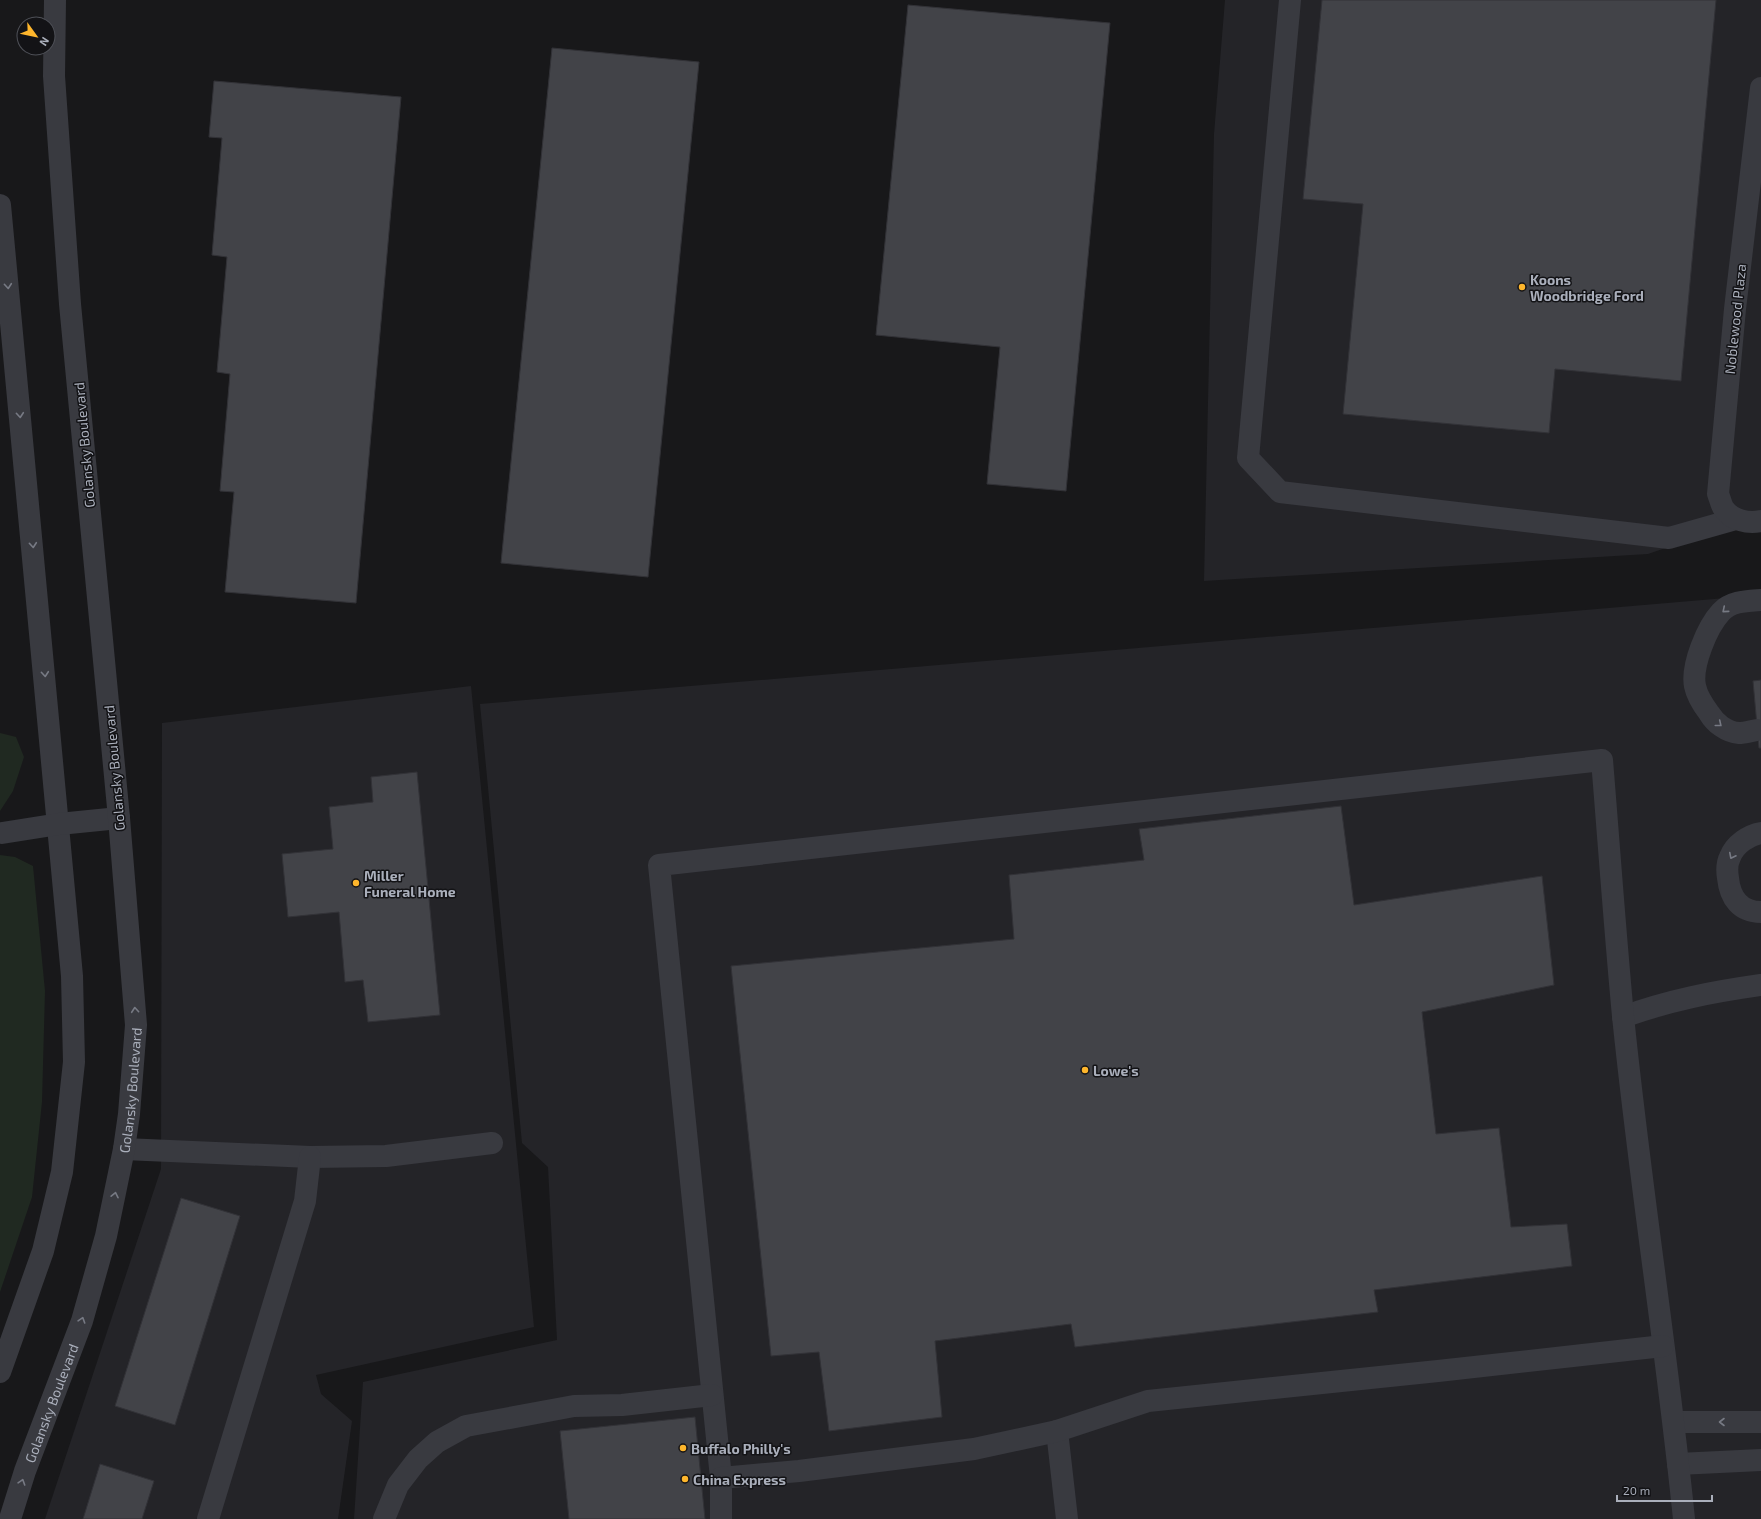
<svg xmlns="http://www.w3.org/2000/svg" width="1761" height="1519" viewBox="0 0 1761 1519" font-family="'Exo 2',sans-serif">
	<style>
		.built { fill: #242428 }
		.green { fill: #202921 }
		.building { fill: #424348; stroke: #323237 }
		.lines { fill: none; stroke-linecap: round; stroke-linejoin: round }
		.minor { stroke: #393a40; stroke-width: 22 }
		.oneway { stroke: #777a84 }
		.poi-dot { fill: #feb62c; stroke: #131316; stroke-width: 1.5 }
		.labels { text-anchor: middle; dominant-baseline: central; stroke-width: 3; stroke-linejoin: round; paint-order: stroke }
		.poi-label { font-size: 14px; font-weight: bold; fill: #aaafbb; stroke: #131316; text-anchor: start }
		.street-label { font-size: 14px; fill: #aaafbb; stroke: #131316 }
	</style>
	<rect width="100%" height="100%" fill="#18181a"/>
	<path class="built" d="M1225 0H1761V515L1648 554 1204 581 1214 134Z
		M1761 595V1519H354L363 1382 557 1340 548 1167 522 1143 480 704Z
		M471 686 534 1327 316 1375 321 1394 352 1421 338 1519H45L161 1169 162 723Z"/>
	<path class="green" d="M0 733 16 737 24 757 13 791 0 811Z
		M0 855 15 857 33 866 45 991 42 1102 32 1197 0 1292Z"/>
	<path class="building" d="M1322 0H1716L1681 381 1555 369 1549 433 1343 414 1363 204 1303 199Z
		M908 5 1110 23 1066 491 987 484 1000 347 876 335Z
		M552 48 699 62 648 577 501 563Z
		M214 81 401 97 356 603 225 592 234 492 220 491 230 374 217 372 227 257 212 255 222 138 209 137Z
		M1761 680V748H1759L1753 681Z
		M417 772 440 1015 368 1022 363 980 345 982 339 912 288 917 282 854 333 849 329 807 373 802 371 777Z
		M1341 806 1354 905 1542 876 1554 985 1422 1012 1436 1134 1499 1128 1511 1227 1567 1224 1572 1266 1374 1290 1378 1312 1075 1347 1071 1324 935 1341 942 1417 829 1431 819 1352 771 1356 731 966 1014 939 1009 875 1144 860 1139 829Z
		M181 1198 240 1216 175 1425 115 1406Z
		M695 1417 705 1519H569L560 1431Z
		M100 1464 154 1481 142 1519H83Z"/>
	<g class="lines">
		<g class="minor">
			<path d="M1290 0 1248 458 1280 492 1669 538 1736 519"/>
			<path d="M1761 88 1735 309 1718 494C1720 498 1721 505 1724 509 1732 520 1748 524 1761 521"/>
			<path d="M0 205 72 976 74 1062 62 1172 43 1251 0 1372"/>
			<path d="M1757 730C1751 731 1744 733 1739 733 1726 732 1715 723 1709 713 1703 705 1697 696 1695 686 1691 666 1707 627 1721 612 1731 601 1747 601 1761 600"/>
			<path d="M2 833 59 824 119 818"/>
			<path d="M1761 833C1749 835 1735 844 1730 857 1727 863 1727 872 1728 878 1730 898 1740 912 1761 912"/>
			<path d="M1623 1017C1670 1000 1712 992 1761 985"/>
			<path d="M124 1149 310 1157 386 1156 492 1143"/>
			<path d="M1674 1422H1761"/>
			<path d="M1057 1431 1067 1519"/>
			<path d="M1678 1464 1761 1460"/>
			<path d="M721 1478 659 865 1602 760C1609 846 1615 931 1623 1016 1640 1184 1667 1351 1684 1519"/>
			<path id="s1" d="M10 1519 25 1471 82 1321 106 1236 124 1149 129 1114 136 1025 119 818 70 304 54 76 55 0"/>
			<path d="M208 1519 305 1201 310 1157"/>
			<path d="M384 1519 398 1485 418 1459 437 1442 466 1426 574 1406 622 1405 712 1395"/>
			<path d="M721 1519V1478L799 1471 974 1449 1057 1431 1148 1401 1438 1371 1663 1346"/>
		</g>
	</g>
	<defs><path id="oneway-chevron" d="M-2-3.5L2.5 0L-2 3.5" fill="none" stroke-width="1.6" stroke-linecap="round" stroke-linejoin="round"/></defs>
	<g class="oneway">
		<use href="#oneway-chevron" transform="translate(8 286) rotate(85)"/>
		<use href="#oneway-chevron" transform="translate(20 415) rotate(85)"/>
		<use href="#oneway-chevron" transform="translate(33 545) rotate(85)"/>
		<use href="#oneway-chevron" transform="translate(1725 610) rotate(140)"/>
		<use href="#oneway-chevron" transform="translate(45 674) rotate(85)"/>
		<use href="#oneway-chevron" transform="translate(1719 724) rotate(39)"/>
		<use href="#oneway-chevron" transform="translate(1732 856) rotate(117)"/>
		<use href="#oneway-chevron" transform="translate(135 1010) rotate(-95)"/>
		<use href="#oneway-chevron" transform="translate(115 1195) rotate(-78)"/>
		<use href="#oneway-chevron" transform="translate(82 1320) rotate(-72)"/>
		<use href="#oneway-chevron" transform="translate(1722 1422) rotate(-180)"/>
		<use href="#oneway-chevron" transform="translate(22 1482) rotate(-72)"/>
	</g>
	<g class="poi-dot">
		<circle cx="1522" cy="287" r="4"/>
		<circle cx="356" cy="883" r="4"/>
		<circle cx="1085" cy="1070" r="4"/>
		<circle cx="683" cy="1448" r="4"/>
		<circle cx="685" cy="1479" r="4"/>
	</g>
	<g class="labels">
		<g class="poi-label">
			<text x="1530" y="279">Koons<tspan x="1530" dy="16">Woodbridge Ford</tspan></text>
			<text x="364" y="875">Miller<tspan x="364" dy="16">Funeral Home</tspan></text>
			<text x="1093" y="1070">Lowe's</text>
			<text x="691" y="1448">Buffalo Philly's</text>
			<text x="693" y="1479">China Express</text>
		</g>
		<g class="street-label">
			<text transform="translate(1735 319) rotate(-84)">Noblewood Plaza</text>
			<text transform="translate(84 445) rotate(-95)">Golansky Boulevard</text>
			<text transform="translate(114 768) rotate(-95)">Golansky Boulevard</text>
			<text stroke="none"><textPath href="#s1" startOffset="447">Golansky Boulevard</textPath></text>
			<text stroke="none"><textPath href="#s1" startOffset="123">Golansky Boulevard</textPath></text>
		</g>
	</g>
	<g transform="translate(36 36) rotate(123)"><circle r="19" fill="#131316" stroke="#4f5158"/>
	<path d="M0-3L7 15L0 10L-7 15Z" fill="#feb62c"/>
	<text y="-6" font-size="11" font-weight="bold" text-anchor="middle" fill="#aaafbb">N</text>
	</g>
	<path d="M1617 1495v6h95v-6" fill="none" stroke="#aaafbb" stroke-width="2"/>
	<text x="1623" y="1495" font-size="12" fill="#aaafbb" stroke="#131316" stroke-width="3" paint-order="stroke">20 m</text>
</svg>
